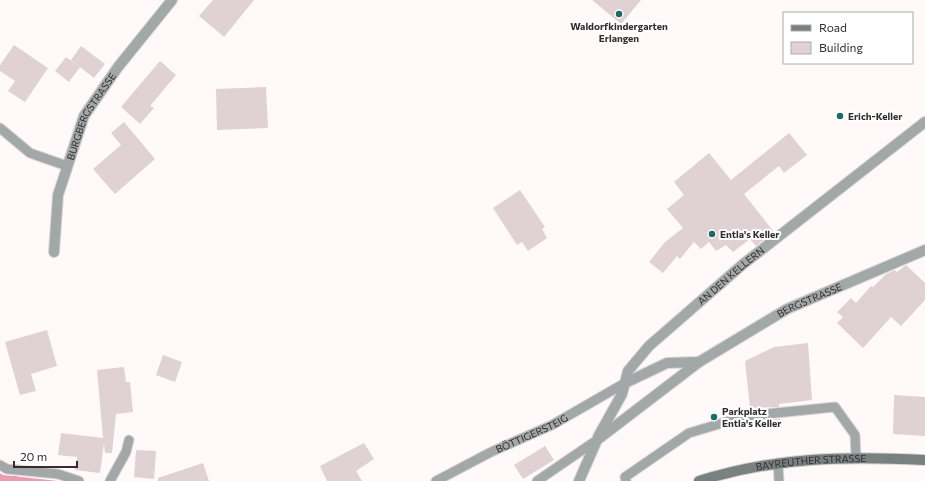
<svg xmlns="http://www.w3.org/2000/svg" width="925" height="481" viewBox="0 0 925 481" font-family="Commissioner,sans-serif">
	<style>
		.forest { fill: url(#forest-firs) }
		.building { fill: #dfd1d4 }
		.lines { fill: none; stroke-linecap: round; stroke-linejoin: round }
		.lane-casing { stroke: #dad4d5; stroke-width: 11 }
		.street-casing { stroke: #dad4d5; stroke-width: 12 }
		.secondary-casing { stroke: #dad4d5; stroke-width: 12 }
		.lane { stroke: #a2a8a8; stroke-width: 9 }
		.street { stroke: #a2a8a8; stroke-width: 10 }
		.secondary { stroke: #788180; stroke-width: 10 }
		.poi-dot { fill: #1e6a67; stroke: #fff; stroke-width: 1.5 }
		.labels { text-anchor: middle; dominant-baseline: central; stroke-width: 4; stroke-linejoin: round; paint-order: stroke }
		.poi-label { font-size: 10px; font-weight: bold; fill: #332d2e; stroke: #fff; text-anchor: start }
		.street-label { font-size: 10px; fill: #332d2e; stroke: #fff }
	</style>
	<defs>
		<pattern id="forest-firs" width="22" height="20" patternUnits="userSpaceOnUse"><rect width="22" height="20" fill="#e99dae"/><path d="M5 1l3.5 6h-7zM16 11l3.5 6h-7z" fill="#bd808e"/></pattern>
	</defs>
	<rect width="100%" height="100%" fill="#fff9fa"/>
	<path class="forest" d="M0 473 3 475 58 481H0Z"/>
	<path class="building" d="M213 0H254L224 37 199 16Z
		M592 0H641L621 24Z
		M14 45 48 68 25 102 8 91 15 81 0 71V65Z
		M81 46 105 64 94 78 71 60Z
		M66 57 80 67 69 82 55 71Z
		M160 61 176 75 150 106 154 108 140 124 121 107Z
		M266 87 268 128 217 130 216 89Z
		M124 122 155 159 115 194 93 169 121 145 111 133Z
		M789 133 807 155 784 173 779 166 744 194 774 232 756 246 750 239 733 252 726 245 716 251 709 242 701 249 694 242 680 259 677 256 663 273 649 262 665 242 683 228 667 209 684 195 674 182 709 153 731 180Z
		M520 190 545 227 542 229 547 238 528 251 522 242 517 245 493 208Z
		M906 265 925 283V300L901 326 891 317 863 348 837 323 843 317 837 312 851 298 856 303 871 286 873 287 886 274 895 270 897 272Z
		M47 330 57 366 31 374 36 391 20 395 5 342Z
		M808 343 812 400 779 404V407L750 408 745 361 774 347Z
		M163 355 182 362 175 382 156 375Z
		M124 367 126 382H130L133 412 116 414 112 453H105L104 443 100 473 75 470 77 457 58 455 61 433 103 438 97 370Z
		M894 395 925 397V436L893 434Z
		M780 419 781 425 758 428 757 421Z
		M364 443 374 459 356 471 362 481H327L320 466Z
		M545 446 554 460 523 479 514 465Z
		M136 450 156 451 154 479 134 477Z
		M203 463 209 481H158V478Z"/>
	<g class="lines">
		<g class="lane-casing">
			<g id="lane">
				<path d="M0 128 30 153 67 166"/>
				<path d="M778 463 779 481"/>
				<path d="M0 465 7 469 58 474 79 481"/>
				<path d="M110 481 126 452 129 440"/>
				<path id="s1" d="M436 481 491 452 552 425 625 383"/>
				<path d="M537 481 597 440"/>
				<path d="M626 481 625 477 689 433 746 416 835 407 855 435 856 457"/>
			</g>
		</g>
		<g class="street-casing">
			<g id="street">
				<path id="s2" d="M54 252 58 195 84 116 118 67 172 0"/>
				<path id="s3" d="M625 383 628 371 649 346 742 265 925 122"/>
				<path d="M598 437 622 394 625 383 667 363 699 362"/>
				<path id="s4" d="M579 481 597 440 699 362 787 309 925 250"/>
			</g>
		</g>
		<g class="secondary-casing">
			<g id="secondary">
				<path id="s5" d="M699 481C774 457 847 456 925 460"/>
			</g>
		</g>
		<use href="#lane" class="lane"/>
		<use href="#street" class="street"/>
		<use href="#secondary" class="secondary"/>
	</g>
	<g class="poi-dot">
		<circle cx="619" cy="14" r="4"/>
		<circle cx="840" cy="116" r="4"/>
		<circle cx="712" cy="234" r="4"/>
		<circle cx="714" cy="417" r="4"/>
	</g>
	<g class="labels">
		<g class="poi-label">
			<text x="619" y="26" text-anchor="middle">Waldorfkindergarten<tspan x="619" dy="12">Erlangen</tspan></text>
			<text x="848" y="116">Erich-Keller</text>
			<text x="720" y="234">Entla's Keller</text>
			<text x="722" y="411">Parkplatz<tspan x="722" dy="12">Entla's Keller</tspan></text>
		</g>
		<g class="street-label">
			<text stroke="none"><textPath href="#s2" startOffset="143">BURGBERGSTRASSE</textPath></text>
			<text stroke="none"><textPath href="#s3" startOffset="153">AN DEN KELLERN</textPath></text>
			<text stroke="none"><textPath href="#s4" startOffset="300">BERGSTRASSE</textPath></text>
			<text stroke="none"><textPath href="#s1" startOffset="107">BÖTTIGERSTEIG</textPath></text>
			<text stroke="none"><textPath href="#s5" startOffset="114">BAYREUTHER STRASSE</textPath></text>
		</g>
	</g>
	<rect x="783" y="12" width="130" height="52" fill="#ffffff" stroke="#adabab"/>
	<rect x="791" y="25" width="20" height="6" fill="#788180" stroke="#adabab"/>
	<text x="819" y="32" font-size="12" fill="#332d2e">Road</text>
	<rect x="791" y="42" width="20" height="12" fill="#dfd1d4" stroke="#adabab"/>
	<text x="819" y="52" font-size="12" fill="#332d2e">Building</text>
	<path d="M14 461v6h63v-6" fill="none" stroke="#332d2e" stroke-width="2"/>
	<text x="20" y="461" font-size="12" fill="#332d2e" stroke="#ffffff" stroke-width="3" paint-order="stroke">20 m</text>
</svg>
